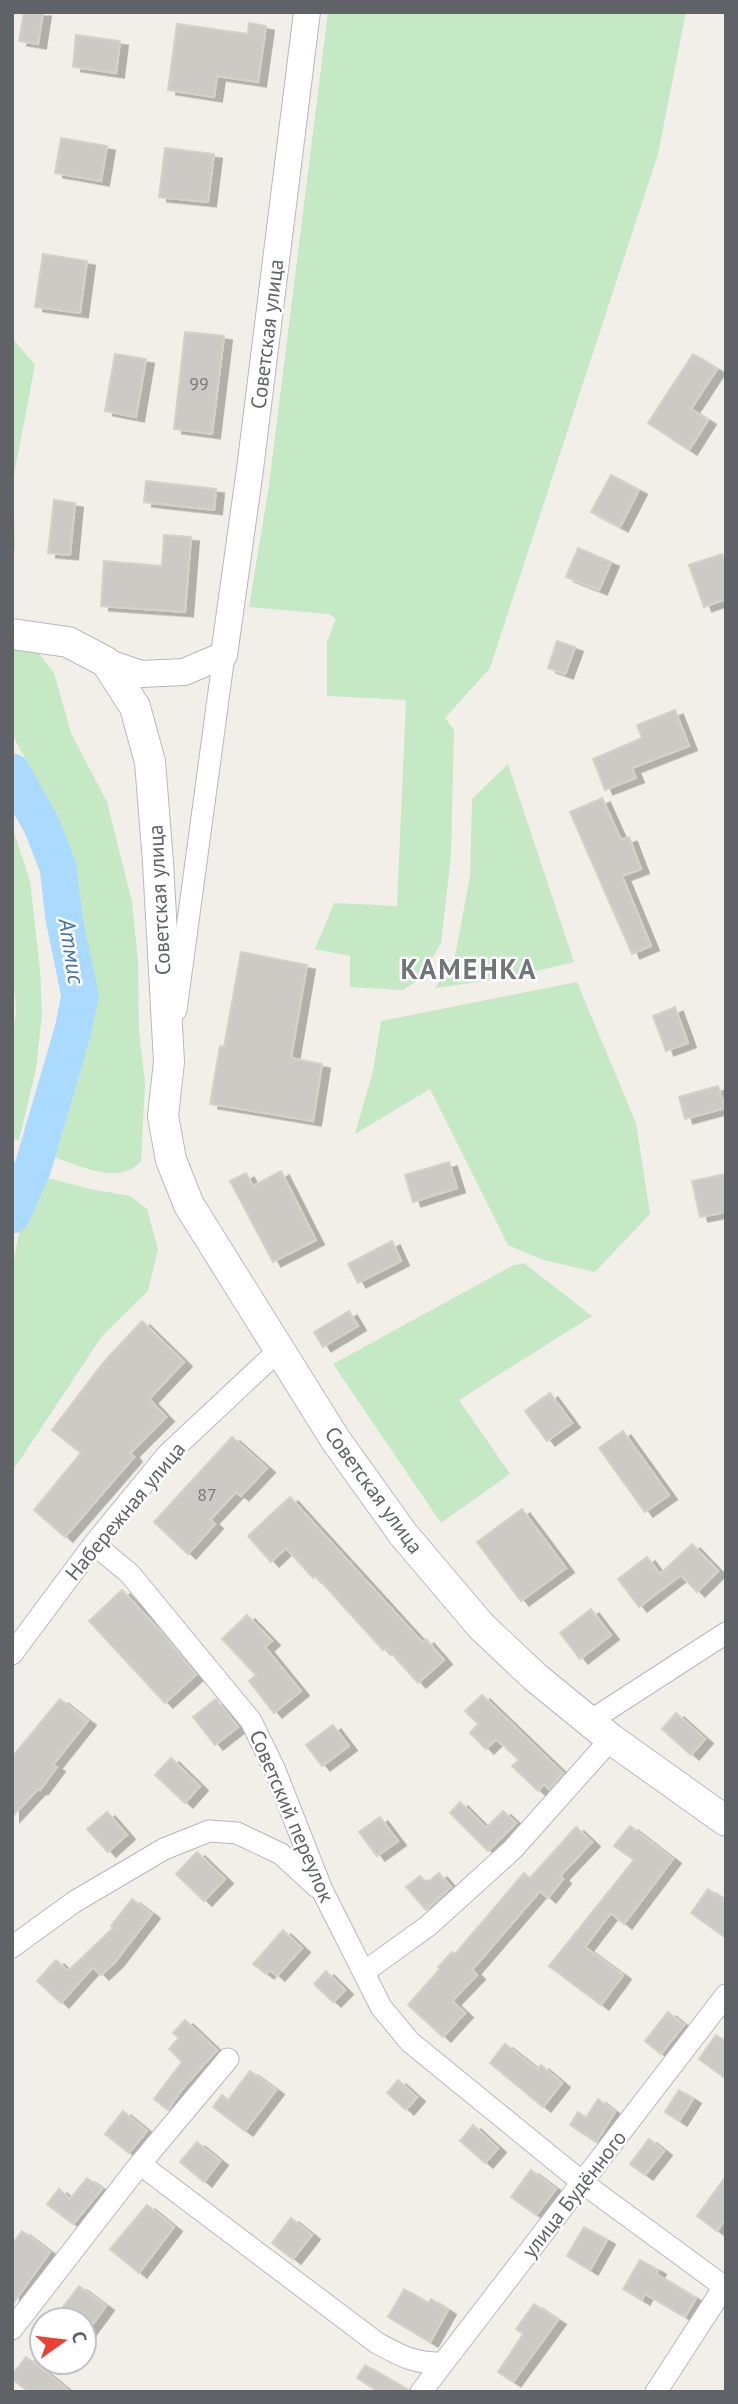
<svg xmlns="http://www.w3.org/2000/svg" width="738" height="2404" viewBox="0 0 738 2404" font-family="'PT Sans',sans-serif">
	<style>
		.green { fill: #c5e8c5 }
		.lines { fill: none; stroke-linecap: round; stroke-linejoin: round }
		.river { stroke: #aadaff; stroke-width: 37 }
		.building { fill: #cccac5; stroke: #d6d1c6; stroke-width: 2; filter: url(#shadow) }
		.minor-casing { stroke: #b5b8bc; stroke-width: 23 }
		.tertiary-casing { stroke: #b5b8bc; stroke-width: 28 }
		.secondary-casing { stroke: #b6babf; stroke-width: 32 }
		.minor { stroke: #fff; stroke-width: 21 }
		.tertiary { stroke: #fff; stroke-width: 26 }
		.secondary { stroke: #fff; stroke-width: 30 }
		.labels { text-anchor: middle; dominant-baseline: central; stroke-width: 5; stroke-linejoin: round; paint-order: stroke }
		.number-label { font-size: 18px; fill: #7a7d7f }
		.street-label { font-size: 21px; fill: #5f6368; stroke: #fff }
		.water-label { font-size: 23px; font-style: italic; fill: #4174aa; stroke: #fff }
		.district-label { font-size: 28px; font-weight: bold; letter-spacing: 2px; fill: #70757a; stroke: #fff }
	</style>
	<defs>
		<filter id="shadow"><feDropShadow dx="8" dy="4.5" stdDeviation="0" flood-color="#0004"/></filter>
	</defs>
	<rect width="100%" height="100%" fill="#f1efe8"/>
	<path class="green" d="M328 12H686L658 154 490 668 445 718 454 730 451 856 441 943 420 979 403 990 350 987V956L315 949 334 903 397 906 406 700 327 696V642L336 619 329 614 249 607 269 485Z
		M12 338 35 365 13 480 15 546 12 567Z
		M12 648 37 651 54 673 71 733 107 802 132 902 138 961 139 1032 145 1083 141 1161C120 1187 76 1164 51 1156L60 1114 86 1036 90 983 74 910 70 866 60 822 15 740 12 728Z
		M508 764 574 962 507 978 435 988 454 961 470 877 472 799Z
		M12 826 30 881 40 969 42 1014 36 1069 19 1140 12 1139V1042L16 1012 12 959Z
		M577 982 636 1123 650 1214 595 1272 543 1260 508 1245 430 1089 355 1134 373 1071 381 1021Z
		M37 1175 90 1189 130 1196 147 1209 158 1249 148 1291 102 1336 12 1472V1270L23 1212Z
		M524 1263 592 1316 459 1400 510 1474 441 1523 333 1364 512 1266Z"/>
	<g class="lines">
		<path class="river" d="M12 772 42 826 58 867 64 918 80 996 73 1030 33 1167 12 1215"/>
	</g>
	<path class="building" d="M24 12H43L38 44 19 41Z
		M249 23 266 26 258 82 217 76 214 97 168 90 177 24 248 34Z
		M76 35 120 41 116 73 73 67Z
		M61 138 107 146 101 181 55 173Z
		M165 148 214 154 208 202 159 197Z
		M43 254 87 261 80 313 35 307Z
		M185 332 224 336 212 434 174 429Z
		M115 354 146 359 136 417 105 411Z
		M693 354 717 369 691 409 708 420 689 450 648 423Z
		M611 475 639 490 620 527 591 512Z
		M146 481 216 489 214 510 144 502Z
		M54 500 75 503 70 555 48 553Z
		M164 535 191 537 185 612 101 606 104 561 162 566Z
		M578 548 611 562 599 590 566 577Z
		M722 554 726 565V599L704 607 689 565Z
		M557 641 575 647 565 674 548 668Z
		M675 710 689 746 632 768 636 778 605 790 593 759 642 738 637 725Z
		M602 798 621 840 629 837 641 869 622 876 651 946 632 954 570 812Z
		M241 952 307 965 291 1058 322 1064 313 1121 210 1104 220 1046 224 1047Z
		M675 1007 688 1043 666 1051 653 1016Z
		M718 1086 725 1108 685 1119 679 1097Z
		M449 1162 457 1188 413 1202 405 1175Z
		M281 1171 316 1240 273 1262 230 1181 246 1173 253 1186Z
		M726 1174V1212L700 1217 692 1181Z
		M392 1241 401 1261 358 1283 348 1264Z
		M349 1311 358 1326 323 1347 314 1332Z
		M142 1321 184 1362 149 1399 166 1417 130 1453 134 1457 65 1537 34 1510 81 1453 52 1430 103 1363Z
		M550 1393 572 1423 547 1441 525 1411Z
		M623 1431 669 1495 645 1512 599 1448Z
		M232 1437 267 1468 241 1496 236 1492 210 1520 215 1524 188 1554 154 1522Z
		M290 1497 422 1642 426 1639 444 1660 418 1683 386 1647 383 1650 316 1576 313 1578 286 1548 271 1562 248 1536Z
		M522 1509 566 1568 521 1601 477 1542Z
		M692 1544 718 1571 697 1592 681 1575 639 1607 618 1579 647 1557 660 1574Z
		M122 1590 162 1633 196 1675 165 1703 89 1621Z
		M591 1609 611 1635 580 1659 560 1633Z
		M247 1615 272 1641 265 1647 301 1691 274 1713 249 1681 256 1675 222 1639Z
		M482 1695 563 1773 549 1789 544 1784 538 1791 512 1766 519 1760 496 1739 486 1749 470 1733 478 1724 465 1711Z
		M60 1699 88 1721 53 1765 57 1767 40 1790 38 1789 12 1817V1757Z
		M216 1699 238 1727 215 1745 193 1717Z
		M676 1713 705 1739 691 1755 662 1729Z
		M333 1725 349 1746 322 1766 306 1745Z
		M171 1758 200 1786 185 1803 155 1775Z
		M460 1802 486 1828 503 1811 516 1823 488 1851 450 1813Z
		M107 1812 127 1835 108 1852 87 1829Z
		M380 1817 398 1841 377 1856 359 1832Z
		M630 1826 673 1859 624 1924 611 1913 585 1947 623 1975 601 2005 549 1966 634 1860 614 1846Z
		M576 1827 592 1842 560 1876 563 1879 548 1898 540 1891 472 1970 477 1975 452 2001 465 2013 443 2037 408 2005 440 1969 438 1967 452 1952 455 1954 524 1873 530 1878Z
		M197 1852 225 1879 204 1901 176 1874Z
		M439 1873 451 1887 426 1910 406 1887 420 1876 427 1883Z
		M708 1889 726 1902V1938L691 1913Z
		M132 1899 152 1914 115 1962 101 1975 93 1967 61 2003 37 1981 56 1960 68 1971 113 1928 111 1926Z
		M283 1930 302 1948 277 1976 270 1970 266 1974 253 1964Z
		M326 1971 345 1990 333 2002 314 1984Z
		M668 2012 684 2025 661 2054 645 2041Z
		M185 2020 217 2050 182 2089 168 2110 154 2099 182 2062 169 2049 179 2038 173 2033Z
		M716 2035 726 2042V2079L699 2059Z
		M505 2044 537 2069 541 2065 562 2083 543 2107 490 2063Z
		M250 2071 276 2090 245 2131 213 2107 222 2095 228 2100Z
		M398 2080 417 2097 406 2110 387 2093Z
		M679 2090 693 2099 679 2121 665 2112Z
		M598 2099 615 2112 596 2142 570 2125 578 2112 586 2118Z
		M123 2111 147 2131 129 2153 105 2134Z
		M473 2125 498 2148 485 2163 460 2141Z
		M649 2139 664 2151 645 2175 630 2164Z
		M197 2142 220 2161 204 2182 180 2162Z
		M531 2170 556 2189 536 2215 511 2197Z
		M726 2176V2218L717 2231 697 2216Z
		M87 2178 102 2189 73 2224 47 2204 59 2189 70 2199Z
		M147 2205 174 2227 139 2273 110 2249Z
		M291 2218 312 2235 293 2259 272 2243Z
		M584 2227 607 2240 590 2270 567 2256Z
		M22 2231 50 2252 12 2305V2245Z
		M640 2260 658 2270 656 2274 696 2298 685 2317 645 2294 642 2300 623 2289Z
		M79 2286 106 2306 84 2336V2320H53Z
		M404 2289 428 2303 431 2299 448 2310 430 2342 388 2317Z
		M534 2304 558 2320 513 2382 498 2372 523 2334 516 2329Z
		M26 2357 47 2373 70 2392H29L12 2379V2375Z
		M365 2365 408 2390V2392H379L357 2378Z"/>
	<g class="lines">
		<g class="minor-casing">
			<path id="minor" d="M176 1010 224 655
				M94 1544 130 1574 251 1721 274 1768 322 1890 381 2007 410 2042 583 2183 726 2288
				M12 1654 94 1544 167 1455 279 1350
				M590 1721 726 1633
				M12 1947 74 1902 164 1849 209 1831 237 1833 281 1854 317 1887
				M364 1972 428 1926 513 1849 611 1739
				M140 2164 377 2343C401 2356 415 2364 443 2363
				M12 2329 140 2164 228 2059
				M421 2392 726 1995
				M656 2392 724 2287"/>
		</g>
		<g class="tertiary-casing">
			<path id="tertiary" d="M106 662 141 674 184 672 224 655 250 469 307 12"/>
		</g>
		<g class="secondary-casing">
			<path id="secondary" d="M12 634 68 642 106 662 135 707 150 762 158 862 169 1062 163 1116 171 1160 189 1205 335 1439 403 1534 481 1626 535 1677 611 1739 726 1821"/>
		</g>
		<use href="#minor" class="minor"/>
		<use href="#tertiary" class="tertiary"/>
		<use href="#secondary" class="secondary"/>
	</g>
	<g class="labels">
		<g class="number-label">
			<text x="199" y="383">99</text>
			<text x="207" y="1494">87</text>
		</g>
		<g class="street-label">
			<text transform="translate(267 334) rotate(-83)">Советская улица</text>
			<text transform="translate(159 900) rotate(-93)">Советская улица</text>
			<text transform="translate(374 1490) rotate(54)">Советская улица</text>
			<text transform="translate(125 1511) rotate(-50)">Набережная улица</text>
			<text transform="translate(292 1816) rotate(67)">Советский переулок</text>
			<text transform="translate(574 2194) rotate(-52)">улица Будённого</text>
		</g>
		<g class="water-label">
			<text transform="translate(72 951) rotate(81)">Атмис</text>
		</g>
		<g class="district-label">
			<text x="469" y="968">КАМЕНКА</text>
		</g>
	</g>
	<rect width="738" height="2404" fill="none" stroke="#5f6368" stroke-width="28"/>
	<g transform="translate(63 2341) rotate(76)"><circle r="33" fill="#ffffff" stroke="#bfc1c3" stroke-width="2"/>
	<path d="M0-5L12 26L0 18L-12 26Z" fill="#ea4335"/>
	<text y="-10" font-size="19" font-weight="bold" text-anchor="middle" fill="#5f6368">С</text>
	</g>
</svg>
